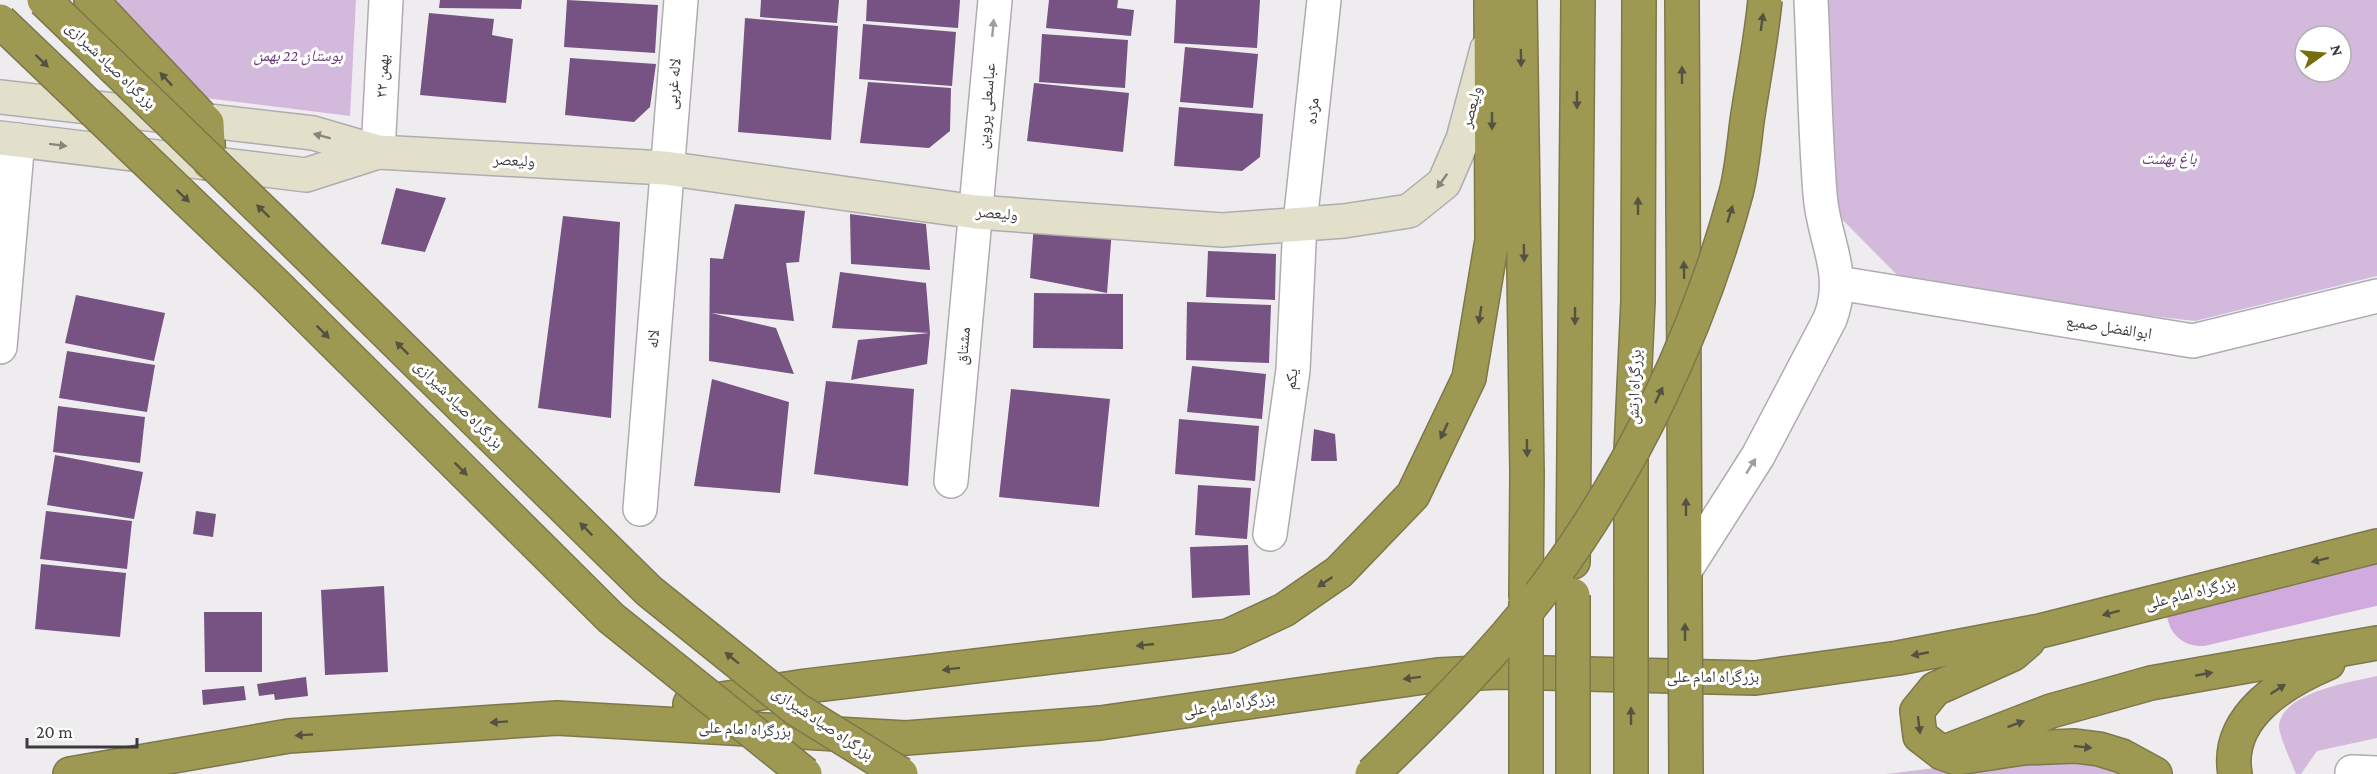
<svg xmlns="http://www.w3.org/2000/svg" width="2377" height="774" viewBox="0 0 2377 774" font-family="'Crimson Pro','Noto Naskh Arabic',serif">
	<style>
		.green { fill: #d3b9dc; fill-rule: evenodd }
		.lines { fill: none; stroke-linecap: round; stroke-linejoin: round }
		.river { stroke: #d1aade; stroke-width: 66 }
		.building { fill: #765382 }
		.street-casing { stroke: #afacb0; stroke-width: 36 }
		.secondary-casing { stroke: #afacb0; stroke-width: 36 }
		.highway-casing { stroke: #7c784a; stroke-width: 36 }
		.street { stroke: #fff; stroke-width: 33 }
		.secondary { stroke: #e2e0cb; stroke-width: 33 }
		.highway { stroke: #9e9952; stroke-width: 33 }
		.highway-bridge-casing { stroke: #7c784a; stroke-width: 36; stroke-linecap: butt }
		.highway-bridge { stroke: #9e9952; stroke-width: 33 }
		.oneway { fill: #545242 }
		.oneway2 { fill: #9e9d9e }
		.oneway3 { fill: #87857c }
		.labels { text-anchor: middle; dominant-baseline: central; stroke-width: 6; stroke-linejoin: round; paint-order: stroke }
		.park-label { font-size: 16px; font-style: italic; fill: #673777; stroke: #fff }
		.street-label { font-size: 16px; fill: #3c3b3c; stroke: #fff }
	</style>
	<rect width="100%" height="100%" fill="#efecf0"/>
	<path class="green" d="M94 0H356L350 116 189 96Z
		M1829 0H2377V276L2195 321 1910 288 1829 206ZM2305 36H2341V72H2305Z
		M2377 676V738L2317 751 2301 774H2296C2292 763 2279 736 2279 726 2282 692 2351 682 2377 676Z
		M2017 758 2118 763 2140 774H1886Z"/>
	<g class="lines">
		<path class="river" d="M2200 613 2377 572"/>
	</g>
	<path class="building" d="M440 0H522L521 9 439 8Z
		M567 0 658 5 655 53 564 47Z
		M761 0H839L837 23 760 17Z
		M867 0H960L958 28 866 21Z
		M1049 0H1118L1117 8 1134 10 1131 36 1046 28Z
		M1176 0H1260L1257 48 1174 43Z
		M429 13 494 19 492 35 513 39 506 103 420 95Z
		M745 18 838 26 831 140 738 132Z
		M863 24 956 32 952 86 859 79Z
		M1042 34 1128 40 1125 88 1039 82Z
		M1185 47 1258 54 1253 108 1180 102Z
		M570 58 656 64 650 107 634 122 565 115Z
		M868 82 951 88 950 131 929 148 860 143Z
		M1034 83 1129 93 1123 152 1027 141Z
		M1179 107 1263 114 1260 157 1242 171 1174 166Z
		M396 188 446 198 425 252 381 244Z
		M735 204 805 211 799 262 786 263 794 321 711 313 776 328 794 374 709 361 710 258 723 259Z
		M850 214 926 224 930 270 851 264Z
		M563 216 620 222 611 418 538 408Z
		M1034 223 1112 230 1107 293 1030 278Z
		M1208 251 1276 254 1275 300 1206 297Z
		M840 272 926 283 930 333 832 328Z
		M1034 293 1123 294V349L1033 348Z
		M76 295 165 313 154 361 65 343Z
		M1187 302 1271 305 1269 363 1186 360Z
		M930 333 927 364 851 380 858 340Z
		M67 351 155 365 147 412 59 398Z
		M1192 366 1266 374 1262 419 1187 412Z
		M712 379 789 402 780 493 694 486Z
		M826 381 914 389 908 486 814 474Z
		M1011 389 1110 399 1099 507 999 497Z
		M58 406 145 417 140 463 53 452Z
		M1179 419 1259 426 1255 481 1175 474Z
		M1314 429 1335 434 1337 461H1311Z
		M55 455 143 472 134 519 47 505Z
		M1198 485 1251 488 1247 539 1195 535Z
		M46 511 132 521 127 569 40 559Z
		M196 511 216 514 213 537 193 534Z
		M1248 545 1250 595 1192 598 1190 547Z
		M41 564 126 573 120 637 35 629Z
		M384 586 388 672 325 675 321 590Z
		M204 612H262V672H205Z
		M306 677 308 696 275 700 274 694 259 696 257 684Z
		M244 686 246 700 203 705 202 690Z"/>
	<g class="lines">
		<g class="street-casing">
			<path id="street" d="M378 152 386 0
				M1838 283 2193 341 2377 296
				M0 347 18 140
				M951 481 995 0
				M640 509 681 0
				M1270 534 1293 370 1300 223 1324 0
				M1686 569 1758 456 1830 319C1848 272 1823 240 1820 194 1815 129 1814 64 1811 0
				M2352 774V772L2377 773"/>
		</g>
		<g class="secondary-casing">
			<path id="secondary" d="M0 97 313 133 378 152 665 168 976 212 1222 230 1344 221 1409 211 1444 183 1463 139 1487 49
				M0 138 306 175 378 152"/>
		</g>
		<g class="highway-casing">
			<path id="highway" d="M91 0 207 123 209 163
				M1520 0 1527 473 1526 596
				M1682 0 1685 586
				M1573 562 1578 0
				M1631 579V451L1638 301 1639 0
				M2028 641 2013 654 1935 689 1917 711 1920 736 1942 753 1957 758 2023 748 2075 746 2099 749 2122 756 2155 774
				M690 704 806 686 1228 636 1284 610 1339 572 1413 495 1469 378 1492 240 1491 0
				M1942 753 2051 711 2151 683 2377 643
				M70 774 289 736 557 718 906 738 1100 723 1438 675 1499 672 1755 678 1898 658 2040 631 2377 546
				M2235 774C2225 717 2283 682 2328 663"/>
		</g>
		<use href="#street" class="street"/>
		<use href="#secondary" class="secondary"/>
		<use href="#highway" class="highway"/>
		<g class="highway-bridge-casing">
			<path id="highway-bridge" d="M44 0 280 228 649 591 796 709 901 774
				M0 21 276 285 611 618 805 774
				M1631 579V774
				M1685 586 1686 774
				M1573 595V774
				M1372 774C1434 714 1496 653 1548 584 1633 469 1699 331 1736 193 1742 170 1744 145 1747 121 1753 81 1761 41 1765 0
				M1526 774V601"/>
		</g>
		<use href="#highway-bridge" class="highway-bridge"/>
	</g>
	<defs><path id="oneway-solid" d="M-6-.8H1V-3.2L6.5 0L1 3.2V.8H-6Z" transform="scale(1.5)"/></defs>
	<g class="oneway">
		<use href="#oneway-solid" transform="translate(1762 22) rotate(-82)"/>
		<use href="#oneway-solid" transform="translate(1521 58) rotate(89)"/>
		<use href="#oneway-solid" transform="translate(42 61) rotate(44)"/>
		<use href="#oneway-solid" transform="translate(1682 75) rotate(-90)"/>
		<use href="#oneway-solid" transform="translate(166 79) rotate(-133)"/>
		<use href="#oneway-solid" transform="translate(1577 100) rotate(90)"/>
		<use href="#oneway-solid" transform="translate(1492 121) rotate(90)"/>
		<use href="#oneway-solid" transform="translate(183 196) rotate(44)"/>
		<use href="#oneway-solid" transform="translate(1638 206) rotate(-90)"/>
		<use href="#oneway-solid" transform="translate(263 211) rotate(-136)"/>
		<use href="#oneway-solid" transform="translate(1730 214) rotate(-73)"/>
		<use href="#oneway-solid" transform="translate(1524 253) rotate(89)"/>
		<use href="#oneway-solid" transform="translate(1684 270) rotate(-91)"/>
		<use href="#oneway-solid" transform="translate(1480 315) rotate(99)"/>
		<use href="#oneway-solid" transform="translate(1575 316) rotate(90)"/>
		<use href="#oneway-solid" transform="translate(323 332) rotate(45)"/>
		<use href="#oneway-solid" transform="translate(402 348) rotate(-135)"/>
		<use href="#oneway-solid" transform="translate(1659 395) rotate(-65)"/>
		<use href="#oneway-solid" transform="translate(1444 431) rotate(115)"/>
		<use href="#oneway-solid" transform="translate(1527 448) rotate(89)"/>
		<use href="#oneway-solid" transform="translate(461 469) rotate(45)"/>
		<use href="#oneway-solid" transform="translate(1686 507) rotate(-90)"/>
		<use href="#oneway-solid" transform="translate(586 529) rotate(-135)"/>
		<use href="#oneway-solid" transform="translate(2320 560) rotate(166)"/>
		<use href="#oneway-solid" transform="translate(1325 582) rotate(146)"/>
		<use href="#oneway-solid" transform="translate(2111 613) rotate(165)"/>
		<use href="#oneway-solid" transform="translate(1685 632) rotate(-90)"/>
		<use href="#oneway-solid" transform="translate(1145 645) rotate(174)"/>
		<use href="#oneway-solid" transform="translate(1920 654) rotate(169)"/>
		<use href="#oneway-solid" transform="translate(732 658) rotate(-141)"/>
		<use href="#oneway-solid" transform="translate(951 669) rotate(173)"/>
		<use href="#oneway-solid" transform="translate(2204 674) rotate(-10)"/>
		<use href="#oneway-solid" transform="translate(1412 678) rotate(173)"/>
		<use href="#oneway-solid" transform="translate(2278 689) rotate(-33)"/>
		<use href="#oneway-solid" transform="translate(1631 716) rotate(-90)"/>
		<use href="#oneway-solid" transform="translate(499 722) rotate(176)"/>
		<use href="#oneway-solid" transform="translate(2016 724) rotate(-21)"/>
		<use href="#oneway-solid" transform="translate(1919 725) rotate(83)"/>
		<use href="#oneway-solid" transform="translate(304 735) rotate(176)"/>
		<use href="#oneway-solid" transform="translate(2083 747) rotate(6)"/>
	</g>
	<g class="oneway2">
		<use href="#oneway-solid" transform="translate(993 28) rotate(-85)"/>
		<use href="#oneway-solid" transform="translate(1751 466) rotate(-58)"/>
	</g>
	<g class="oneway3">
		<use href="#oneway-solid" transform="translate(322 136) rotate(-165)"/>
		<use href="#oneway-solid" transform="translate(58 145) rotate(7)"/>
		<use href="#oneway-solid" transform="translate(1442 181) rotate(126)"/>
	</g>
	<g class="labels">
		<g class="park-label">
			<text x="298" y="55">بوستان 22 بهمن</text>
			<text x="2169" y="158">باغ بهشت</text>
		</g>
		<g class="street-label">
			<text transform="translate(111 65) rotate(44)">بزرگراه صیاد شیرازی</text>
			<text transform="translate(382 76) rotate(-87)">۲۲ بهمن</text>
			<text transform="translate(673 84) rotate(-85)">لاله غربی</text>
			<text transform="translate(986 106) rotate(-85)">عباسعلی پروین</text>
			<text transform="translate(1471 107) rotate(-75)">ولیعصر</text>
			<text transform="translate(1312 111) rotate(-84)">مژده</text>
			<text transform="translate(514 160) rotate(3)">ولیعصر</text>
			<text transform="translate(997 213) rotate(5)">ولیعصر</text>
			<text transform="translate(2109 327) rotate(9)">ابوالفضل صمیع</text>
			<text transform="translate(653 339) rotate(-86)">لاله</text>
			<text transform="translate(963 346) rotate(-85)">مشتاق</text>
			<text transform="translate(1291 379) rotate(-84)">یکم</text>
			<text transform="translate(1634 387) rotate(-88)">بزرگراه ارتش</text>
			<text transform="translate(459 404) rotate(45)">بزرگراه صیاد شیرازی</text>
			<text transform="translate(2190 593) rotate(-14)">بزرگراه امام علی</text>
			<text x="1713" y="676">بزرگراه امام علی</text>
			<text transform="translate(1229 704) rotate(-9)">بزرگراه امام علی</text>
			<text transform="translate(823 723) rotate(34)">بزرگراه صیاد شیرازی</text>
			<text transform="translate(745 729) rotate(3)">بزرگراه امام علی</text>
		</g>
	</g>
	<g transform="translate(2323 54) rotate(75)"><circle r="28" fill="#ffffff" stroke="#b1b1b1" stroke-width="1.5"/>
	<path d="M0-4.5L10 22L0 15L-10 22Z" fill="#746e0c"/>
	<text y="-9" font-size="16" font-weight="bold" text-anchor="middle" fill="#3c3b3c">N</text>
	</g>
	<path d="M27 738v9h110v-9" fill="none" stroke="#3c3b3c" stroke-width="3"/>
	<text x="36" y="738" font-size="18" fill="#3c3b3c" stroke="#ffffff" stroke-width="4.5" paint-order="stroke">20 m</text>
</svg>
